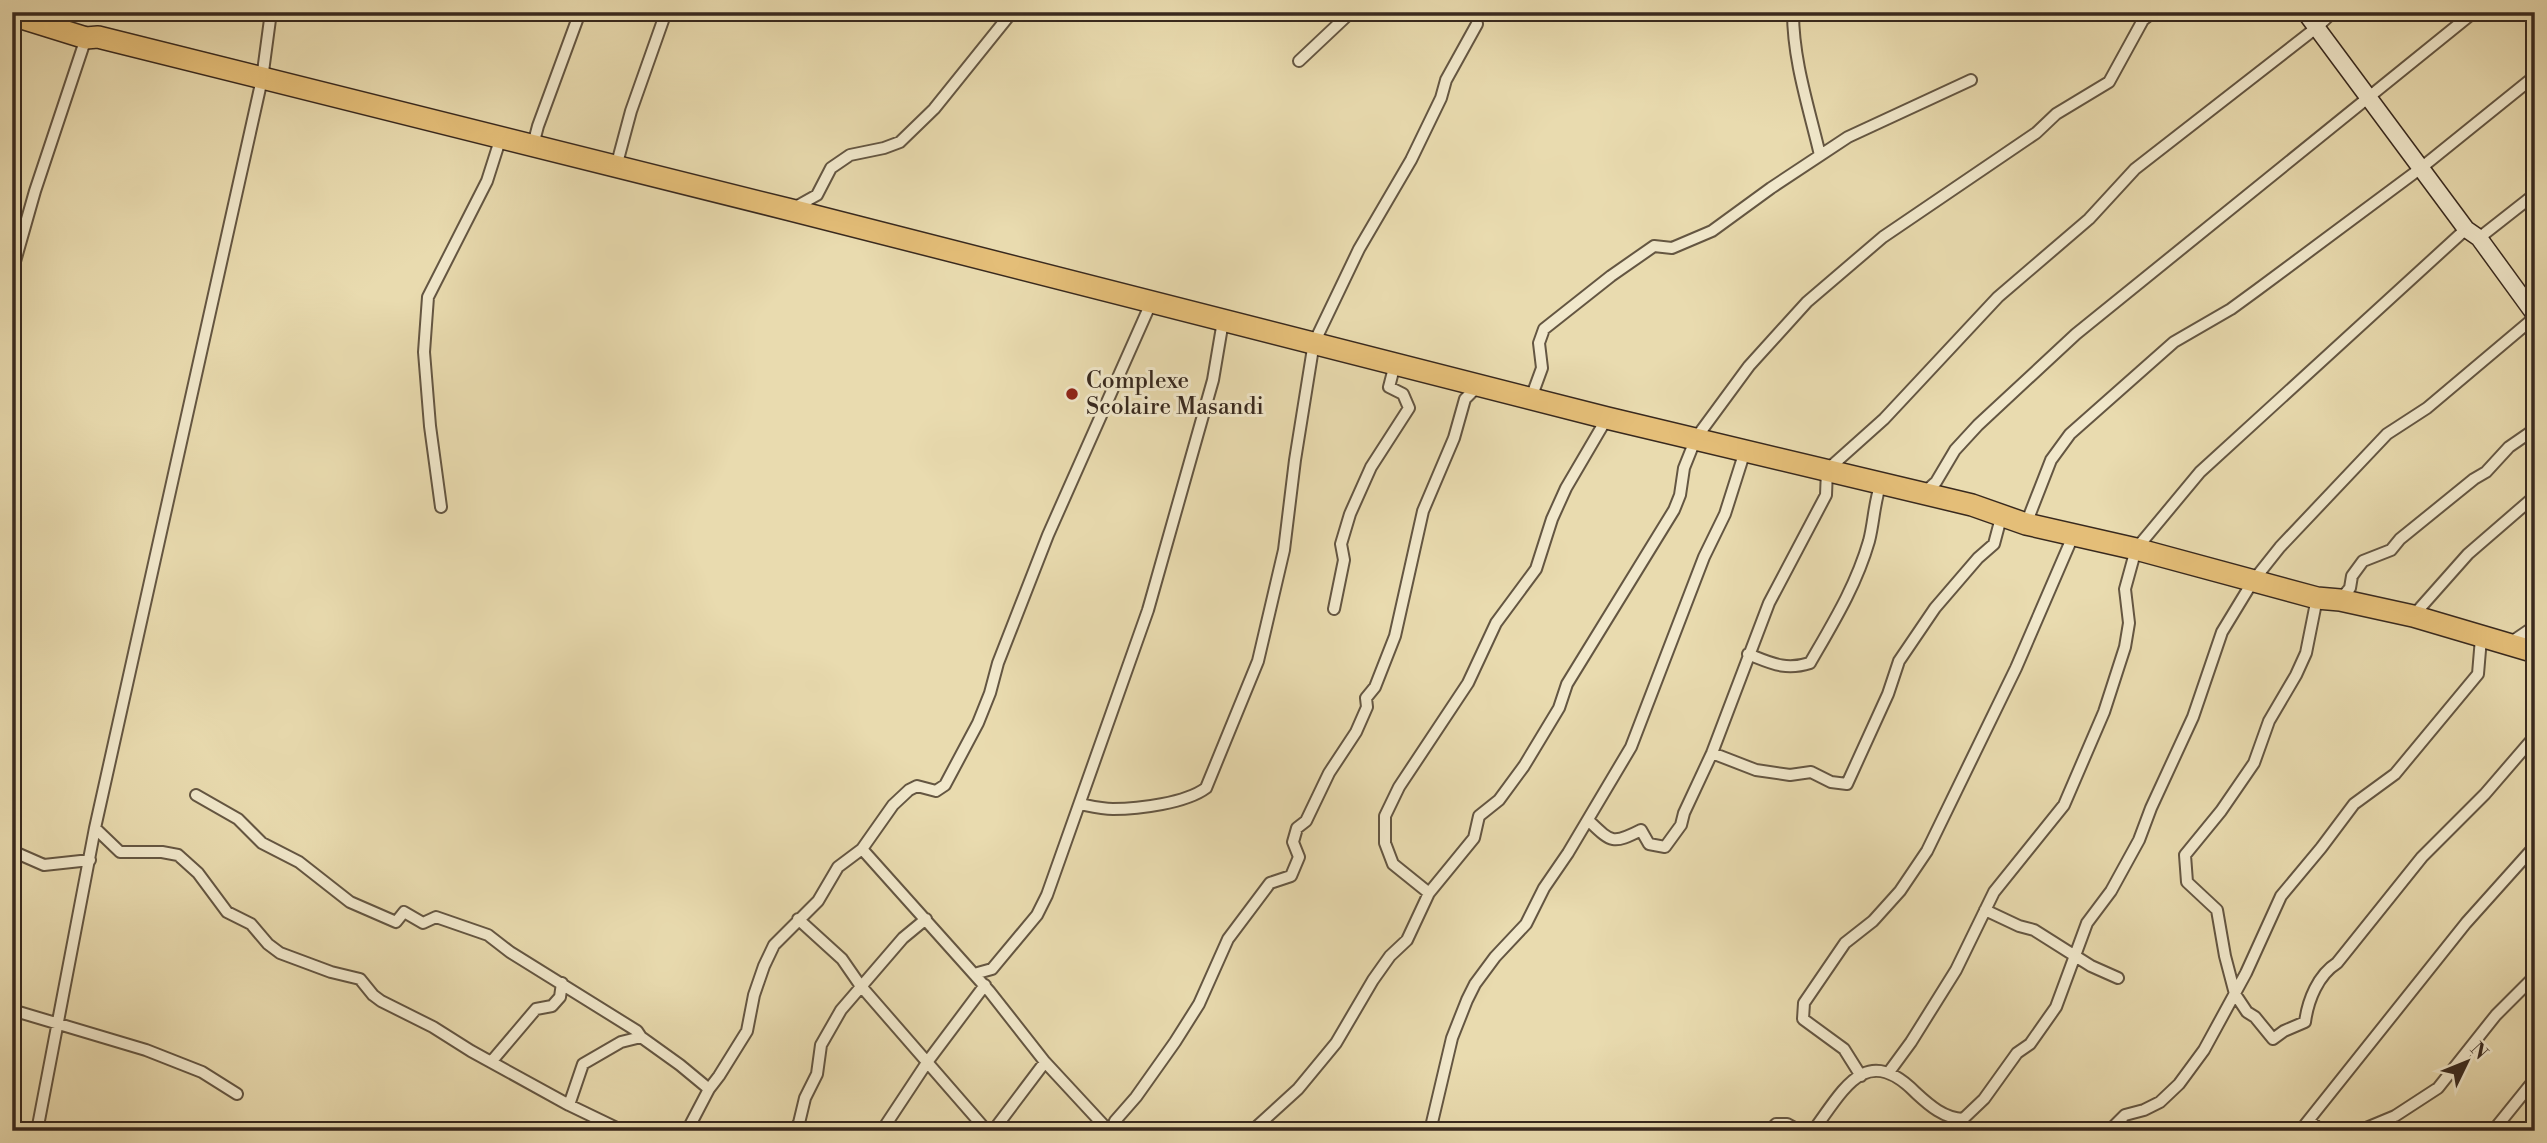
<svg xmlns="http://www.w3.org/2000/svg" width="2547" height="1143" viewBox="0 0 2547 1143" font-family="'Libre Bodoni',serif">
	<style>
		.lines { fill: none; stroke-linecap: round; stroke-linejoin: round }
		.street-casing { stroke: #645642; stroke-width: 14 }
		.secondary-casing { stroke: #38291e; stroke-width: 19 }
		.highway-casing { stroke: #38291e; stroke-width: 24 }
		.street { stroke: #f1e8cb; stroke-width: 10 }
		.secondary { stroke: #f1e8cb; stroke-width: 16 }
		.highway { stroke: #e4be78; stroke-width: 21 }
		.poi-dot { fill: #8f2418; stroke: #f1e8cb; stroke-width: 2.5 }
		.labels { text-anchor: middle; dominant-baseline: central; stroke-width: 6; stroke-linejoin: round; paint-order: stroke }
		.poi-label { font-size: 23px; fill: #38291e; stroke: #f1e8cb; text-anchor: start }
	</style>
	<rect width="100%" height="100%" fill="#e9dbaf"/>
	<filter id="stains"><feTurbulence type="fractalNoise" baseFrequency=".00286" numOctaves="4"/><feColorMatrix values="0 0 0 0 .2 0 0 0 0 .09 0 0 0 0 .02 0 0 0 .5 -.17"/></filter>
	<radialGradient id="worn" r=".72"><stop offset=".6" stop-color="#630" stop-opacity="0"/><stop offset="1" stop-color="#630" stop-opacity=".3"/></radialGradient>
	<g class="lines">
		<g class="street-casing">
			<path id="street" d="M1793 12C1793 61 1809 108 1820 155
				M1299 61 1351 12
				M533 145 538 126 580 12
				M616 167 631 111 666 12
				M792 209 817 195 831 168 850 155 884 148 900 142 934 109 1012 12
				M2479 238 2535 194
				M12 272 35 191 86 38
				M1314 343 1359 249 1411 160 1441 98 1446 80 1477 24
				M1531 398 1542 368 1539 343 1544 329 1611 276 1654 246 1672 248 1712 231 1771 188 1848 137 1971 80
				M1924 493 1936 482 1955 450 1978 425 2076 334 2474 12
				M441 507 430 426 424 352 428 297 487 181 501 137
				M2026 524 2051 460 2070 434 2174 342 2231 309 2257 290 2421 168 2535 76
				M2317 598 2306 653 2296 675 2269 721 2254 763 2221 811 2185 855 2187 882 2217 910 2225 956 2235 994 2247 1012 2255 1017 2273 1039 2284 1031 2305 1022C2308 1000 2318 975 2337 963L2422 857 2485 794 2535 736
				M2340 600 2350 588 2352 576 2363 561 2391 550 2400 539 2474 479 2486 472 2509 447 2535 429
				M1334 609 1344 560 1341 544 1350 514 1371 467 1409 408 1403 394 1389 387 1395 364
				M2413 616 2468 554 2535 496
				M2510 643 2535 626
				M1748 654C1771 663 1785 671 1810 663 1833 623 1856 586 1869 541 1874 522 1874 502 1881 483
				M1712 753 1756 770 1790 775 1811 772 1831 782 1847 784 1888 694 1899 661 1935 608 1978 558 1994 544 2002 514
				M196 795 238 819 262 843 299 862 350 902 396 922 404 912 423 923 436 917 488 935 510 952 637 1031 641 1037 680 1065 709 1089
				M1080 804C1090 806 1102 809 1113 809 1139 809 1186 803 1206 788L1258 661 1284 550 1295 460 1314 342
				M1588 820C1611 842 1612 845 1641 830L1649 844 1665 847 1681 825 1684 813 1712 753 1769 603 1826 495 1827 470 1884 419 1998 297 2089 219 2135 169 2316 28 2333 12
				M95 828 120 852H162L178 855 198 873 227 912 251 924 268 944 280 953 331 972 360 979 373 995 381 1001 433 1027 471 1051 569 1105 623 1131
				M862 849 990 992 1045 1062 1109 1131
				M12 851 44 865 90 860
				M1429 893 1393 864 1385 843V816L1399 787 1468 683 1496 623 1536 569 1552 519 1566 488 1607 418
				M1985 910 2019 926 2034 930 2091 966 2118 978
				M798 919 842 959 860 985 987 1131
				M974 974 992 969 1037 915 1047 895 1148 610 1213 380 1223 321
				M12 1010 146 1050 202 1072 237 1094
				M491 1062 536 1009 552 1006 560 997 562 983
				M1889 1072 1911 1042 1956 970 1994 892 2064 805 2104 712 2125 647 2129 623 2125 589 2136 549 2200 472 2466 229
				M1861 1076 1844 1049 1803 1019 1804 1003 1845 943 1873 921 1900 891 1927 851 2016 668 2073 536
				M569 1105 583 1064 621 1042 641 1037
				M2309 1120 2321 1131
				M885 1126 928 1061 985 985
				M37 1131 95 828 262 79 271 12
				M687 1131 709 1089 719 1076 747 1031 754 995 764 966 774 945 818 901 838 867 862 849 893 805 909 790 917 786 936 791 945 785 978 723 990 693 998 663 1048 535 1151 303
				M793 1131 799 1123 805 1098 817 1074 821 1045 841 1010 903 938 926 919
				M993 1131 1045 1062
				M1111 1131 1115 1121 1136 1097 1175 1042 1199 1004 1228 939 1270 883 1291 876 1299 857 1293 842 1297 828 1306 821 1329 773 1356 732 1367 707 1366 698 1375 687 1395 636 1423 511 1454 438 1465 399 1478 386
				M1252 1131 1298 1089 1336 1043 1373 980 1390 956 1407 940 1429 893 1474 838 1479 816 1499 800 1524 766 1559 708 1567 684 1674 510 1680 495 1684 468 1696 438 1749 366 1807 302 1883 237 2036 133 2056 114 2109 82 2143 20 2153 12
				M1430 1131 1452 1038 1467 1000 1475 984 1495 957 1526 924 1544 888 1568 853 1631 747 1704 557 1725 514 1745 451
				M1769 1131 1776 1124H1787L1800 1131
				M1813 1131C1844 1089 1866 1042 1916 1093 1930 1106 1944 1118 1963 1119L1984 1099 2017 1053 2030 1044 2056 1007 2087 923 2111 891 2139 840 2151 808 2193 717 2222 632 2253 581 2280 547 2387 434 2427 408 2535 317
				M2109 1131 2125 1115 2144 1110 2160 1102 2179 1084 2204 1050 2246 973 2281 896 2321 848 2354 804 2395 774 2478 674 2481 638
				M2300 1131 2466 923 2535 846
				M2359 1131 2395 1116 2438 1088 2496 1015 2535 976
				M2493 1131 2535 1079"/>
		</g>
		<g class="secondary-casing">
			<path id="secondary" d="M2305 12 2466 229 2479 238 2535 315"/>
		</g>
		<g class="highway-casing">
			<path id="highway" d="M12 15 86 38 98 37 791 210 1607 418 1972 505 2026 524 2136 549 2317 598 2340 600 2413 616 2535 652"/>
		</g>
		<use href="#street" class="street"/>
		<use href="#secondary" class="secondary"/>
		<use href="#highway" class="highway"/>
	</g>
	<circle class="poi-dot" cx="1072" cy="394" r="7"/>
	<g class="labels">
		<g class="poi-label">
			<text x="1086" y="381">Complexe<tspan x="1086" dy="26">Scolaire Masandi</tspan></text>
		</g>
	</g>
	<rect width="2547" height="1143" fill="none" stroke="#e9dbaf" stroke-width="42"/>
	<rect x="14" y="14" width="2519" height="1115" fill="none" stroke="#38291e" stroke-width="3.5"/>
	<rect x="21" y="21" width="2505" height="1101" fill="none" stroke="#38291e" stroke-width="2"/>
	<g transform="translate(2467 1062) rotate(47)" stroke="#f1e8cb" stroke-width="5" paint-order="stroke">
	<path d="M0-5L12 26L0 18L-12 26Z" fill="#38291e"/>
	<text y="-10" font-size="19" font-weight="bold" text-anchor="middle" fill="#38291e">N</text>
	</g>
	<rect width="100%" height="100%" filter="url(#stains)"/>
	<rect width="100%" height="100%" fill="url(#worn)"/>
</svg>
